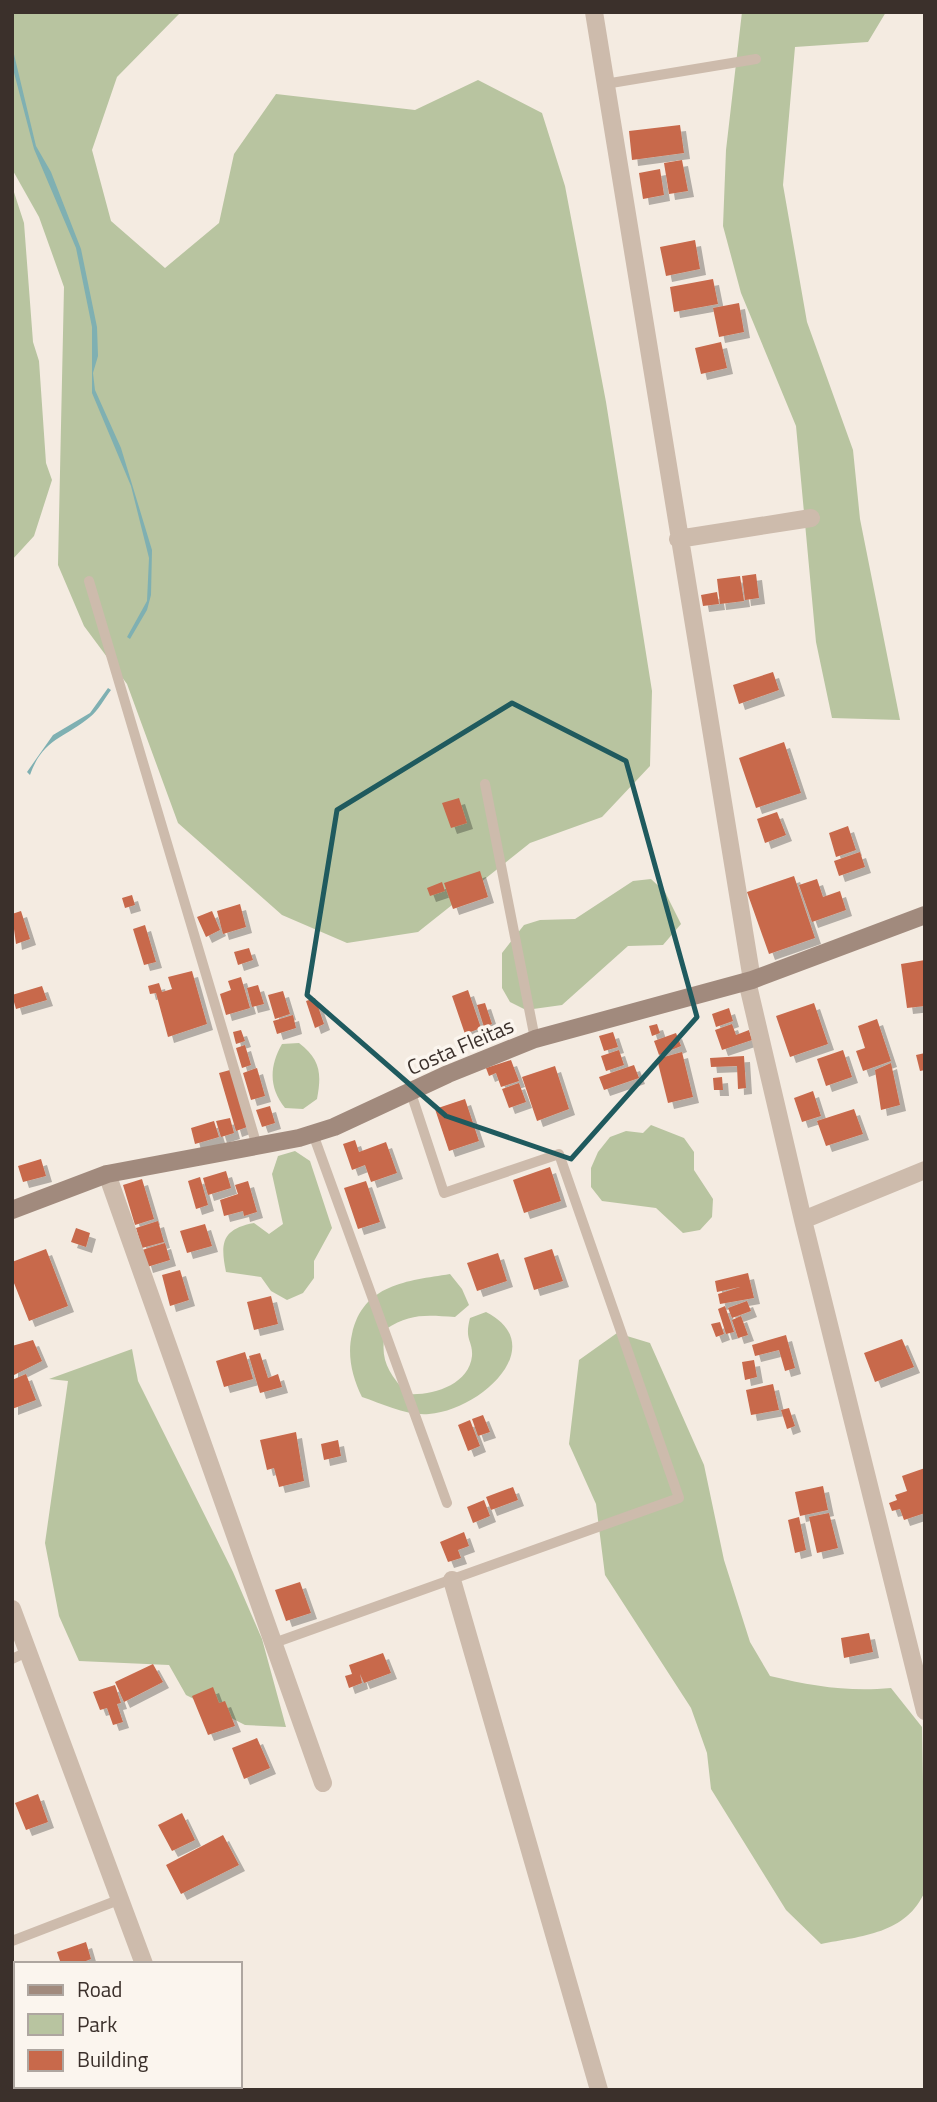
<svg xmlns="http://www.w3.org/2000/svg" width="937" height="2102" viewBox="0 0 937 2102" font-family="'Titillium Web',sans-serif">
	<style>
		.green { fill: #b8c4a0 }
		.water { fill: #7fb0b2 }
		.building { fill: #c8694b; filter: url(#shadow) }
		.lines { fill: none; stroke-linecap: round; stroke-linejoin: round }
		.lane { stroke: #cdbbac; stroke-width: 10 }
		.street { stroke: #cdbbac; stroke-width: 18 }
		.secondary { stroke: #a18a7d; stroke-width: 18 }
		.marked { fill: none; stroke: #1f5a5e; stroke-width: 5; stroke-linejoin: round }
		.labels { text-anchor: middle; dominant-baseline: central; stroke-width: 7; stroke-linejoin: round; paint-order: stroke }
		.street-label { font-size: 21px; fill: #3b302b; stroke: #fbf5ee }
	</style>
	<defs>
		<filter id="shadow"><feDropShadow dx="6" dy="6" stdDeviation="0" flood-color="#0004"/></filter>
	</defs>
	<rect width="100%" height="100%" fill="#f4ebe1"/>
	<path class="green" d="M12 12H181L117 77 92 150 111 221 165 268 219 223 234 154 276 94 415 110 478 80 542 113 565 186 606 402 652 691 650 766 602 817 530 843 418 932 347 943 282 915 178 823 127 684 84 626 58 565 64 287 39 217 12 169Z
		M742 12H886L868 42 795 47 783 185 807 322 853 450 860 519 900 720 832 718 816 642 796 426 741 293 723 226 726 150Z
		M12 186 24 223 33 342 39 361 46 463 52 480 34 536 12 560Z
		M651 879 665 892 681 924 663 945 628 946 562 1005 526 1010 510 1002 502 988V953L524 925 540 920 575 919 633 881Z
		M299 1043C320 1059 322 1073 317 1099L303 1109 285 1108C269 1088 269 1067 282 1044Z
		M651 1125 684 1138 694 1152V1170L713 1199 712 1217 700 1230 683 1233 656 1208 602 1201 591 1187V1168L598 1152 610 1137 626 1131 643 1133Z
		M295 1151 310 1161 332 1228 314 1261V1278L303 1293 287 1300 271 1291 261 1277 226 1272C220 1243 222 1229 254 1223L269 1234 283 1224 272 1174 278 1156Z
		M450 1274 462 1289 469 1305 455 1317C427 1315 410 1313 386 1329 379 1358 387 1371 407 1394 432 1396 469 1385 472 1356 473 1340 464 1341 470 1318L486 1312C552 1346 479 1411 429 1414 407 1416 383 1404 362 1397 352 1377 347 1355 352 1334 363 1284 407 1281 450 1274Z
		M617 1333 650 1343 704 1465 724 1560 750 1642 770 1676C812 1686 848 1692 891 1688L922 1727 925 1891C907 1934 861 1936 821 1944L786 1910 711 1789 707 1753 691 1708 605 1575 596 1504 569 1444 579 1360Z
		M132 1349 138 1381 233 1572 262 1639 286 1727 245 1725 186 1695 169 1665 79 1661 59 1616 45 1543 68 1381 49 1379Z"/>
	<path class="water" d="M12 46 36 146 51 172 81 249 97 327 98 356 93 373 95 390 121 448 152 550 151 595 147 610 130 639 127 637 147 601 149 558 131 486 92 393V327L76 248 34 149 12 65Z
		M108 688 111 690C104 699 98 711 90 717 65 738 43 738 30 775L27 772 53 735 90 713Z"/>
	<path class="building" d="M680 125 684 153 632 160 629 131Z
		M682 160 688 191 669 194 664 163Z
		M660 169 664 195 643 199 639 173Z
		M695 240 700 269 666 276 660 247Z
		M713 279 718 304 674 312 670 287Z
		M739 303 744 332 719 337 713 308Z
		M721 342 727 368 701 374 695 348Z
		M756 574 759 598 745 600 742 576Z
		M740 576 744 601 720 604 717 579Z
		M717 592 719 604 703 606 701 595Z
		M773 672 779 690 739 704 733 685Z
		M784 742 801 793 756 808 739 758Z
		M459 798 467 823 451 828 442 803Z
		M777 812 786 835 765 843 757 819Z
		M848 826 856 850 836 857 829 833Z
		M860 852 865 867 839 876 834 861Z
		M480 871 488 897 453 909 444 883Z
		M794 876 815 938 769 954 747 892Z
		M817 879 823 897 840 891 846 910 812 922 799 885Z
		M442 882 445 891 430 896 427 888Z
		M132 895 135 905 125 908 122 898Z
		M240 904 246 927 223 934 217 911Z
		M21 911 30 939 16 944 12 914Z
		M212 911 220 930 206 937 197 917Z
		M145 925 156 962 144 965 133 929Z
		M249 948 253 960 238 965 234 952Z
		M925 960V1006L907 1008 901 964Z
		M192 971 207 1024 168 1037 156 993 150 994 148 986 159 983 162 992 172 989 168 977Z
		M241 977 250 1008 226 1015 220 994 231 990 228 981Z
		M258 985 264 1004 252 1007 247 988Z
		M42 986 47 1000 16 1009 12 995Z
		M468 990 481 1028 465 1034 452 996Z
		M283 991 290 1014 275 1019 268 995Z
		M315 998 324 1024 315 1028 306 1001Z
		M485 1003 492 1024 484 1027 477 1005Z
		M814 1003 828 1044 790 1057 776 1016Z
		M729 1008 733 1021 716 1027 712 1014Z
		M293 1015 296 1028 277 1034 273 1021Z
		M877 1019 891 1061 863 1071 856 1051 865 1048 858 1026Z
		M657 1024 660 1033 652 1036 649 1026Z
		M732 1024 736 1035 749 1030 752 1040 722 1050 715 1030Z
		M241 1030 245 1041 236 1044 233 1032Z
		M613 1032 618 1047 604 1051 599 1036Z
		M676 1033 681 1046 659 1055 654 1041Z
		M245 1045 251 1065 242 1068 236 1048Z
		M619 1050 624 1065 606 1071 601 1056Z
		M843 1050 852 1077 826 1086 817 1059Z
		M682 1052 693 1097 668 1103 657 1059Z
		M925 1053V1070L920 1071 916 1055Z
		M744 1056 746 1088 738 1089 737 1066 711 1067 710 1058Z
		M511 1060 519 1081 501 1087 496 1073 489 1076 486 1068Z
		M891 1063 900 1105 881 1110 875 1070Z
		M634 1065 639 1078 604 1090 599 1077Z
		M555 1066 569 1109 537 1121 522 1077Z
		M257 1068 265 1096 251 1100 243 1073Z
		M230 1070 247 1127 236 1131 219 1073Z
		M722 1077 723 1090H714L713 1078Z
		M519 1083 526 1102 509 1108 502 1089Z
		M813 1091 821 1116 802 1122 794 1098Z
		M465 1099 479 1141 449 1151 435 1109Z
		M270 1106 275 1123 262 1127 256 1110Z
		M854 1109 863 1134 826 1146 817 1121Z
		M230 1118 234 1133 221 1137 216 1121Z
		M214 1121 219 1137 195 1144 191 1128Z
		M355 1140 359 1152 386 1142 397 1173 371 1182 365 1165 352 1170 343 1144Z
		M41 1159 46 1176 23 1182 18 1166Z
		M550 1167 561 1201 524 1213 513 1180Z
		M226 1171 231 1188 208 1195 203 1178Z
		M200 1177 208 1205 196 1209 188 1181Z
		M142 1179 154 1219 135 1225 123 1185Z
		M248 1181 257 1212 244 1216 243 1211 224 1216 220 1200 238 1194 235 1185Z
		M366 1181 380 1222 358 1229 344 1188Z
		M158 1221 164 1242 142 1248 136 1228Z
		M205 1224 212 1246 187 1253 180 1231Z
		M76 1228 90 1233 86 1247 71 1242Z
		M165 1243 170 1260 147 1267 142 1250Z
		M46 1249 68 1306 29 1321 12 1278V1262Z
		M552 1249 563 1281 534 1290 524 1258Z
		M498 1253 507 1281 477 1291 467 1263Z
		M180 1270 189 1300 170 1306 162 1275Z
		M748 1273 754 1298 720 1304 718 1294 740 1287 717 1292 715 1281Z
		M271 1296 278 1324 254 1330 247 1302Z
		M747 1301 751 1311 732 1318 728 1308Z
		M725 1306 734 1332 726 1334 718 1309Z
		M741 1316 748 1335 738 1338 732 1320Z
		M720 1322 724 1334 716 1337 711 1324Z
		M786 1335 795 1368 785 1371 779 1350 755 1356 752 1345Z
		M902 1339 914 1367 875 1382 864 1353Z
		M33 1340 42 1361 12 1376V1346Z
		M245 1352 253 1379 224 1387 216 1361Z
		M260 1353 268 1378 278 1374 282 1387 260 1393 249 1356Z
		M754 1360 757 1377 745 1380 742 1362Z
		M26 1374 36 1400 12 1409V1380Z
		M773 1384 779 1410 751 1415 746 1390Z
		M789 1408 795 1426 787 1429 781 1410Z
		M483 1415 490 1432 478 1436 472 1419Z
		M470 1420 480 1446 468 1451 458 1425Z
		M296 1432 304 1481 279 1487 274 1468 267 1470 260 1440Z
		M338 1440 341 1456 324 1460 321 1444Z
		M925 1468V1513L904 1520 900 1509 892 1511 889 1503 897 1500 895 1495 907 1491 902 1476Z
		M823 1486 828 1510 800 1516 795 1492Z
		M513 1487 518 1500 491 1510 486 1497Z
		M484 1500 490 1516 473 1523 467 1507Z
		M829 1513 838 1548 817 1553 809 1517Z
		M799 1517 806 1550 795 1553 788 1520Z
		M464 1532 469 1546 458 1550 461 1558 448 1562 440 1542Z
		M300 1582 311 1613 286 1621 275 1590Z
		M869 1633 873 1652 844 1658 841 1638Z
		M383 1653 391 1673 364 1683 360 1674 362 1683 349 1688 345 1676 352 1674 349 1665Z
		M153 1664 163 1682 124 1702 115 1682Z
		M115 1685 121 1703 117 1704 123 1722 113 1725 107 1708 100 1710 93 1692Z
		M213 1687 219 1703 225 1701 235 1726 208 1735 192 1696Z
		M257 1738 270 1768 244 1779 232 1748Z
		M38 1794 48 1822 26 1830 15 1803Z
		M182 1813 195 1840 172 1851 158 1825Z
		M223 1835 239 1865 181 1894 166 1865Z
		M86 1942 91 1959 78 1964H61L57 1952Z"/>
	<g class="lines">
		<path class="lane" d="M605 84 756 59
			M89 581 257 1146
			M485 784 535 1039
			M313 1134 447 1503
			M274 1643 679 1498 559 1154 444 1193 411 1093
			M12 1659 29 1651
			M12 1941 121 1899"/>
		<path class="street" d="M594 12 752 980
			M678 539 811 518
			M747 981 803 1220 925 1711
			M107 1174 323 1783
			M803 1220 925 1170
			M452 1580 599 2090
			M12 1609 144 1964
			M188 2086 189 2090"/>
		<path class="secondary" d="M12 1210 107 1174 299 1138 334 1127 448 1074 535 1039 752 980 925 915"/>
	</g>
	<path class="marked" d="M512 703 626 761 697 1017 571 1159 446 1116 307 995 337 810Z"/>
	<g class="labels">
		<g class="street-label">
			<text transform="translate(460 1046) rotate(-23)">Costa Fleitas</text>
		</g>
	</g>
	<rect width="937" height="2102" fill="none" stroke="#3b302b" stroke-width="28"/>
	<rect x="14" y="1962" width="228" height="126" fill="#fbf5ee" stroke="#aea6a0" stroke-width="2"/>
	<rect x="28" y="1985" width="35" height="10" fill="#a18a7d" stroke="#aea6a0" stroke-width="2"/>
	<text x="77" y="1997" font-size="21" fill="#3b302b">Road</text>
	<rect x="28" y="2014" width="35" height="21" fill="#b8c4a0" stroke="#aea6a0" stroke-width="2"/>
	<text x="77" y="2032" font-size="21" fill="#3b302b">Park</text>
	<rect x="28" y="2050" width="35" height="21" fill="#c8694b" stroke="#aea6a0" stroke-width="2"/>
	<text x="77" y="2067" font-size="21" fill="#3b302b">Building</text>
</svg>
